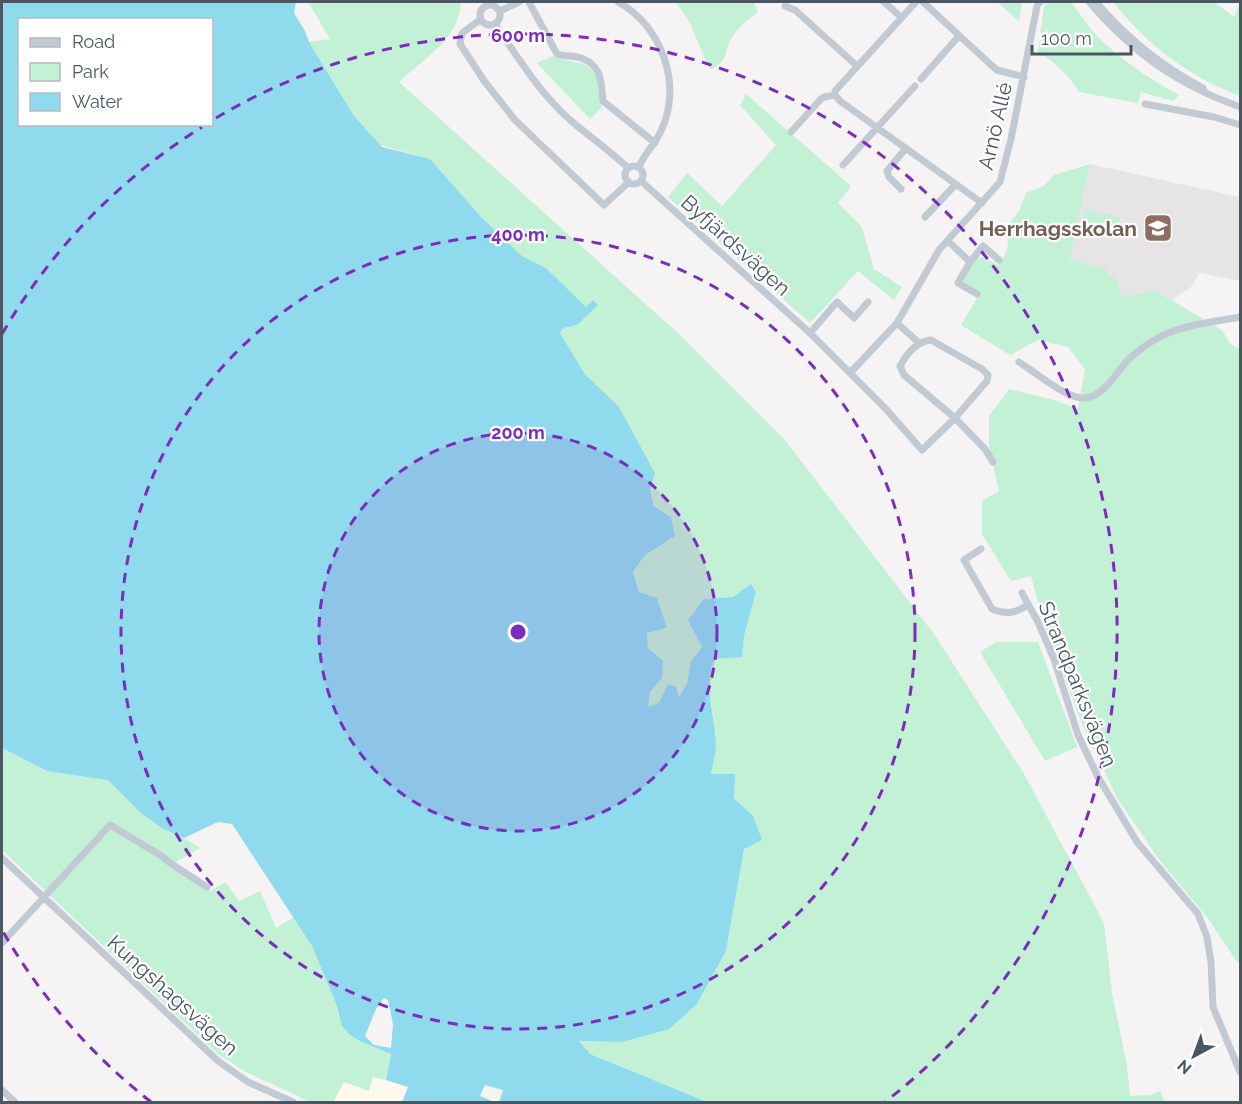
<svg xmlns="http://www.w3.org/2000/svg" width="1242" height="1104" viewBox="0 0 1242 1104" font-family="Raleway,sans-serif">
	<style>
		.commercial { fill: #fdf9ef }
		.education { fill: #e6e4e5 }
		.green { fill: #c3f1d5 }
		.water { fill: #90daee; fill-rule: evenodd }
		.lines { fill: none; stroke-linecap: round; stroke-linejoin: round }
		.minor { stroke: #c1cad2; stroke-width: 7 }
		.ring { fill: none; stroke: #7b2cbf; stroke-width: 3; stroke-dasharray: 10 8 }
		.labels { text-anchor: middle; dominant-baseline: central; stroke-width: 4.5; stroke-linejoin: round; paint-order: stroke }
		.street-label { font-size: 21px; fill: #4a5661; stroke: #fff }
		.education-label { font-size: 21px; font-weight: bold; fill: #785e54; stroke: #fff; text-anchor: end }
		.centre { fill: #7b2cbf; stroke: #fff; stroke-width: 3 }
		.ring-label { font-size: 18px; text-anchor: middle; font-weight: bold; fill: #7b2cbf; stroke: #fff; stroke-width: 4.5; stroke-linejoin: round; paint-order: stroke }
	</style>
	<rect width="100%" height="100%" fill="#f5f3f3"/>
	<path class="commercial" d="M373 1077 408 1087 402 1102H333L344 1082Z"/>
	<path class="education" d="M1090 164 1240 197V281L1199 273 1191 287 1172 300 1154 290 1123 297 1115 277 1070 259Z"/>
	<path class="green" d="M308 2H461C460 39 423 59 399 82L681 336 785 440 934 634 1024 774 1104 923 1112 993 1127 1066 1130 1096 1150 1095 1160 1091 1165 1102H707L590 1054 578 1041 622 1042 726 951 744 849 753 816 710 774C712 765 715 756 716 747 718 718 702 687 714 659L742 656 744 636 756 592 750 585 733 597 704 599 702 647 691 661 687 683 679 698 647 708 650 692 662 678 648 648 647 633 667 628 639 592 633 572 671 517 655 506 650 489 654 473 619 407 585 374 560 333 564 328 577 325 598 304 586 307 546 268 522 256 482 218 430 159 380 145 354 116 309 42 330 39Z
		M676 2H754L758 12C747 20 736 29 730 41 723 57 729 58 712 69L708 66 690 23Z
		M997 2H1022L1019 21Z
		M1048 2H1071C1079 12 1087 25 1096 35 1120 59 1149 79 1179 95L1173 101 1141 92 1138 103 1079 92C1068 74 1056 63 1038 52L1044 6Z
		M1113 2H1214L1234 17 1240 3V96C1187 76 1148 45 1113 2Z
		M553 56C568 65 589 57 597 78 601 87 598 98 602 107L590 119 537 63Z
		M746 94 851 186 838 203 862 227 874 269 902 287 894 300 858 271 810 323 668 197 687 173 722 206 776 145 740 105Z
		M1090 164 1070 259 1108 270 1107 274 1115 277 1123 297 1154 290 1222 330 1230 344 1240 349V962H1237L1209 920 1158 858 1117 798 1082 724 1043 621 1031 576 1011 581 982 534V501L999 491 989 446V416L1009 389 1054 400 1078 409 1085 369 1068 347 1038 340 1010 355 961 325 979 295 964 286 963 279 976 258 983 257 998 265C1009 253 1009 241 1008 225L1019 211 1026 193 1044 186 1054 175Z
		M1085 209 1119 217 1115 235 1081 227Z
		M996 642H1038L1077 747 1045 761 980 652Z
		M2 748 47 771 109 775 182 837 200 848 173 864 210 891 226 882 239 901 260 891 276 928 294 917 312 946 335 1001 338 1016 362 1042 391 1054 386 1080 373 1077 369 1091 344 1082 333 1102H310L246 1072 218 1054 2 850Z"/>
	<path class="water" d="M2 2H296L294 13 305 31 309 42 354 116 382 147 430 159 482 218 522 256 546 268 586 307 593 300 598 305 577 325 564 328 560 333 585 374 619 407 655 473 650 489 654 506 671 517 675 536 645 555 633 572 639 592 657 598 667 628 647 633 648 648 663 661 662 678 650 692 648 707 659 703 668 684 676 687 679 697 687 683 691 661 702 647 688 620 704 599 733 597 751 584 756 592 744 636 742 657 715 659C702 685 716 717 716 745 716 755 712 765 711 774H735L734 798 753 816 762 840 744 849 726 951 696 1005 669 1029 622 1042 579 1041 590 1054 707 1102H499L503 1090 485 1085 480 1096 495 1102H402L408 1087 386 1080 391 1054 362 1042 350 1035 342 1026 335 1001 312 946 232 824 218 822 184 838 162 828 141 813 108 780 47 771 2 748ZM20 20H212V124H20ZM384 998 388 1000 393 1024 391 1048 374 1045 365 1036 376 1009Z"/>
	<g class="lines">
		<path class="minor" d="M529 2 557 54C564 57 573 55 581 58 603 66 601 83 603 101L655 143
			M618 2C662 26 683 85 661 131 655 144 644 154 639 167
			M884 2 901 17
			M916 2 835 91V95L840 101 982 203
			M923 2 990 64 997 70 1024 77
			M1089 2C1133 53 1176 84 1240 107
			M1096 2C1125 36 1163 67 1203 88
			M480 15a10 10 0 1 1 20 0a10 10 0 1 1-20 0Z
			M785 6 795 10 856 65
			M500 11 519 2
			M481 19 462 33 460 44 485 82 515 120 604 205 629 182
			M495 24C518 58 540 93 570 120 589 136 610 151 628 168
			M921 79 958 37
			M1145 104 1214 117 1240 125
			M791 132 821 99 824 97 835 95
			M843 165 915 86
			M625 175a9 9 0 1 1 18 0a9 9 0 1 1-18 0Z
			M641 181 810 333 885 408 922 450 955 418 904 375 900 366C907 353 916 342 931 340L982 369 988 375 987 381 955 418 985 449 993 462
			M901 189 889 177 887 171 906 148
			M925 217 955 185
			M948 241 970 262
			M977 294 958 283 970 262 983 246 999 260
			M897 323 918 342
			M810 333 837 302 854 318 868 302
			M1019 362C1035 372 1064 397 1082 398 1104 399 1117 370 1130 358 1166 325 1196 325 1240 317
			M850 373 897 323 939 250 1000 182 1011 139 1037 6 1040 2
			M981 549 964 560 992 609C1007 615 1015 613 1028 605
			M1022 593 1038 622 1054 659 1078 735 1098 777 1137 842 1198 914 1207 937 1211 962 1213 1007 1240 1072
			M2 858 218 1061 248 1082 293 1102
			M2 943 110 825 160 855 173 865 207 887
			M2 1090 15 1102"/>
	</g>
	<circle cx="518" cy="632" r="199" fill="#7b2cbf" fill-opacity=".12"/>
	<g class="ring">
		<circle cx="518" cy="632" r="199"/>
		<circle cx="518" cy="632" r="397"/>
		<path d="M151 1102A596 596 0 0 1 2 930M2 334A596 596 0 0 1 202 127M216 118A596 596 0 0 1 885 1102"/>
	</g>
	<defs>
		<g id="school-square" transform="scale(1.5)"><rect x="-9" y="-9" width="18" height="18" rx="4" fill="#8d6e63" stroke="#fff"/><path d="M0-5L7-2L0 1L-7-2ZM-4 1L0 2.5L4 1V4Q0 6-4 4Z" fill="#fff"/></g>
	</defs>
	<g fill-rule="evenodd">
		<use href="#school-square" x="1158" y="228"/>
	</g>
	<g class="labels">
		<g class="street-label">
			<text transform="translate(995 126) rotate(-77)">Arnö Allé</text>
			<text transform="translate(736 245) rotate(42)">Byfjärdsvägen</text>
			<text transform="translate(1078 684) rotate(68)">Strandparksvägen</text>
			<text transform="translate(173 995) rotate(42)">Kungshagsvägen</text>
		</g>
		<g class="education-label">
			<text x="1137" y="228">Herrhagsskolan</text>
		</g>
	</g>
	<circle cx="518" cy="632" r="9" class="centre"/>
	<g class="ring-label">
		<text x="518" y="42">600 m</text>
		<text x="518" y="241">400 m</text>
		<text x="518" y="439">200 m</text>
	</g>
	<rect width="1242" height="1104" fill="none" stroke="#4a5661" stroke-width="6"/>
	<rect x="18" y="18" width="195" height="108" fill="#ffffff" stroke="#b7bbc0" stroke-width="1.5"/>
	<rect x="30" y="38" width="30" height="9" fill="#c1cad2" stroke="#b7bbc0" stroke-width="1.5"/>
	<text x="72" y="48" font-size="18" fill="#4a5661">Road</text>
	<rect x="30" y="63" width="30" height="18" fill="#c3f1d5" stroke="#b7bbc0" stroke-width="1.5"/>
	<text x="72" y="78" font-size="18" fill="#4a5661">Park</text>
	<rect x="30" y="93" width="30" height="18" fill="#90daee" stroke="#b7bbc0" stroke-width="1.5"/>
	<text x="72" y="108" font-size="18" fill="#4a5661">Water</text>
	<g transform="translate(1194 1056) rotate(221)" stroke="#ffffff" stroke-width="4.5" paint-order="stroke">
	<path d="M0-4.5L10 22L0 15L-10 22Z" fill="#4a5661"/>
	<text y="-9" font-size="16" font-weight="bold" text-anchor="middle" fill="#4a5661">N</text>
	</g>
	<path d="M1032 45v9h99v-9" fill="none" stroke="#4a5661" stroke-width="3"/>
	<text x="1041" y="45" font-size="18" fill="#4a5661" stroke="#ffffff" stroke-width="4.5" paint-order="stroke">100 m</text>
</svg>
